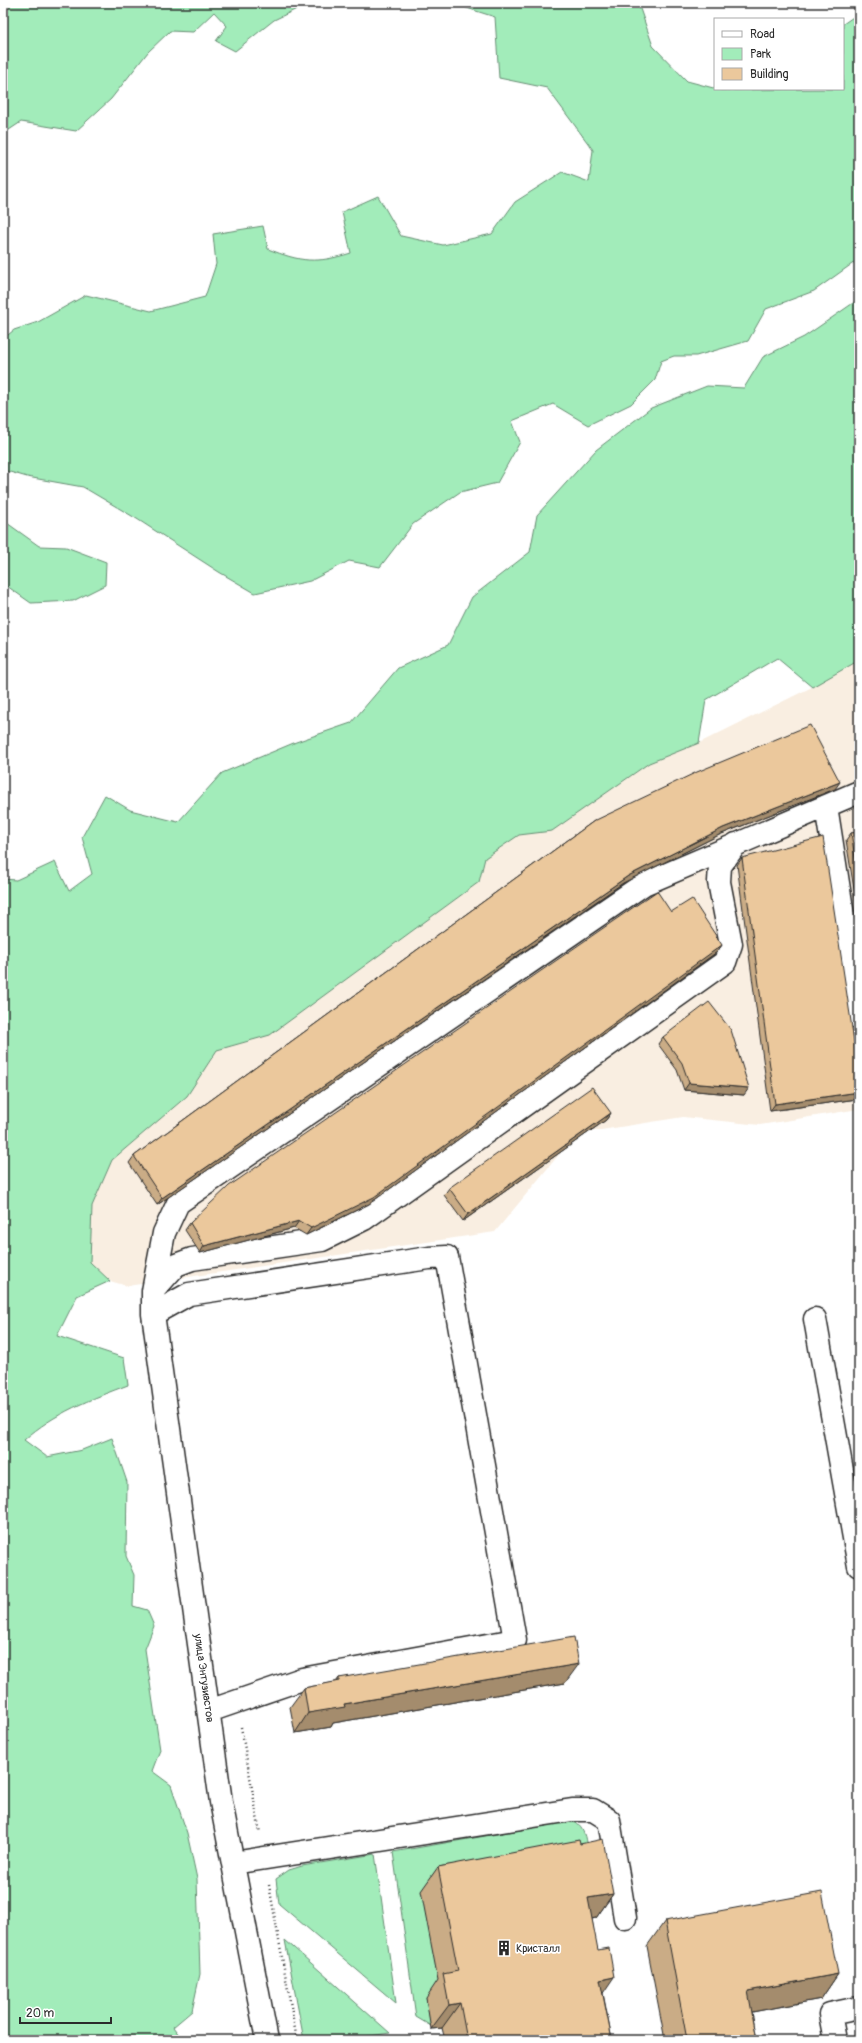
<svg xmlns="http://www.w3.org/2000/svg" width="862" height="2043" viewBox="0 0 862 2043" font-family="Pangolin,sans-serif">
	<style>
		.built { fill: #f9eee1 }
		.green { fill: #a2ecba; stroke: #668c72 }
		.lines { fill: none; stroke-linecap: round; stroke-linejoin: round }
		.minor-casing { stroke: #2b2b2b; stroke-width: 25 }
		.path { stroke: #2b2b2b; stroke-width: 2.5; stroke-dasharray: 1 3; stroke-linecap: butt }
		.minor { stroke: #fff; stroke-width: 22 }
		.wall { fill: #caac86; stroke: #2b2b2b }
		.shaded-wall { fill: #a48c6d; stroke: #2b2b2b }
		.building { fill: #ebc89c; stroke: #2b2b2b }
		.labels { text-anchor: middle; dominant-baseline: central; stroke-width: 3.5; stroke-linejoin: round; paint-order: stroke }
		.street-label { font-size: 11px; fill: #2b2b2b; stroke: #fff }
		.poi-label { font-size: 11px; fill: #2b2b2b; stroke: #fff; text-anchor: start }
	</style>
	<rect width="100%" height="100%" fill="#fff"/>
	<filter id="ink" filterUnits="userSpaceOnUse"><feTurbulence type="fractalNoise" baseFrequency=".025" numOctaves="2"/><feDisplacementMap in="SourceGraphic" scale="8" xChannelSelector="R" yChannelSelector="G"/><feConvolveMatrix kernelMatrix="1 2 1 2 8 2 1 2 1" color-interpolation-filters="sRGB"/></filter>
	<g filter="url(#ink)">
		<path class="built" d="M859 655V1109L760 1125 683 1117 576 1134 495 1232 127 1286 110 1281 90 1262 92 1206 112 1160 187 1096 217 1050 270 1035 479 882 485 858 519 835 552 831 649 763 699 743 812 687 856 662Z"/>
		<path class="green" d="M3 3H303V6L274 20 235 51 216 41 227 26 214 12 193 32 170 31 148 52 111 99 76 131 21 122 3 134Z
			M451 3H638L653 46 687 81 721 90 843 89V24L859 13V259L814 291 766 309 748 341 696 356H674L661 361 655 380 631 404 588 425 553 404 512 421 520 442 497 483 460 492 413 524 380 567 349 561 310 581 255 593 219 572 137 519 83 487 27 477 3 470V339L14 330 38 322 86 295 151 311 205 297 216 264 213 234 263 226 268 249C301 262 316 264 351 253L342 212 378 196 401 236 443 245 492 234 515 202 562 172 589 182 593 150 547 88 499 78 495 17Z
			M859 299V655L856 662 812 687 777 658 706 700 699 743 649 763 552 831 519 835 485 858 479 882 270 1035 217 1050 187 1096 112 1160 92 1206 90 1262 110 1281 77 1296 57 1336 124 1358 128 1385C91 1399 54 1413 24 1440L47 1457 82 1450 112 1438 127 1482 126 1556 134 1575 133 1606 147 1610 154 1626 145 1649 160 1750 152 1771 171 1785 187 1833 197 1879 200 1974 192 2011 173 2027 183 2040H3V879L16 880 55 862 69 891 92 874 82 837 105 795 130 810 178 822 222 773 296 742 351 723 398 668 448 645 472 597 530 552 537 515 596 450 651 408 707 386 744 388 763 357 804 337Z
			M3 512 7 523 39 546 66 547 106 562 105 585 73 601 31 603 4 584Z
			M572 1821C587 1827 586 1844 588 1859L441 1996 426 1998 431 2026 416 2017 393 1852Z
			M375 1854 396 2003 279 1904 276 1879 289 1870 302 1866Z
			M285 1940 390 2033 343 2040H304Z"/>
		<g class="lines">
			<g class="minor-casing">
				<path id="minor" d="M826 806 859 1018
					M153 1291 176 1265 192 1259 322 1240 364 1219 725 962 731 944 719 882 720 866 736 844
					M153 1314 189 1294 429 1258 447 1257 515 1640 302 1679 209 1711
					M815 1319 859 1566
					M233 1863 572 1810H593L609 1820 625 1918
					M267 2040 221 1802 153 1314V1291L164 1233 178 1203 644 884 859 792
					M835 2040 830 2014 859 2008"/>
			</g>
			<path class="path" d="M241 1727 260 1833
				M269 1885 297 2040"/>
			<use href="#minor" class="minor"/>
		</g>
		<path class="wall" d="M835 789 719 835 623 883 157 1205 129 1163 134 1156 594 821Z
			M859 832V920L846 840 851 833Z
			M742 858 857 1099 770 1111 737 865Z
			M671 912 722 945 717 952 369 1204 306 1235 294 1228 200 1253 185 1230 190 1223Z
			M663 1037 744 1095 684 1090 677 1070 658 1044Z
			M611 1113 606 1120 463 1221 444 1195 449 1188Z
			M339 1678 565 1683 333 1723 331 1727 295 1733 290 1707 304 1688 336 1682Z
			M580 1844 613 1894 596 1918 592 1919 603 1993 612 2040H445L442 2028 431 2029 426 1998 438 1980 421 1891 438 1867Z
			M665 1921 838 1974 821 1999 752 2012 757 2040H665L647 1946Z"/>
		<path class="shaded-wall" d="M840 782 835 789 719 835 623 883 157 1205 162 1198 628 876 723 828Z
			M722 945 717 952 369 1204 306 1235 311 1228Z
			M689 1083 749 1088 744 1095 684 1090Z
			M859 1092V1096L857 1099 770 1111 775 1104Z
			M611 1113 606 1120 463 1221 468 1214Z
			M299 1221 294 1228 200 1253 204 1246Z
			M579 1664 565 1683 333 1723 331 1727 295 1733 308 1713 344 1704Z
			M613 1894 596 1918 571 1923 588 1898Z
			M838 1974 821 1999 731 2016 748 1991Z
			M614 1977 597 2002 600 1980Z
			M460 2003 442 2028 431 2029 449 2005Z"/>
		<path class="building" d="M810 725 840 782 723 828 628 876 162 1198 134 1156 594 821 697 772Z
			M859 832V882L851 833Z
			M823 837 859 1074V1092L775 1104 742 858Z
			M657 891 671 912 692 899 722 945 374 1197 311 1228 299 1221 204 1246 190 1223 229 1186Z
			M709 1002 731 1030 749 1088 689 1083 682 1063 663 1037Z
			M592 1087 611 1113 468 1214 449 1188Z
			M574 1637 579 1664 344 1704 345 1707 308 1713 304 1688 339 1681V1678Z
			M603 1839 613 1894 588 1898 598 1950 609 1948 614 1977 600 1980 612 2040H467L460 2003 449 2005 443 1974 458 1971 438 1867 579 1840 580 1844Z
			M822 1892 838 1974 748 1991 757 2040H687L665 1921Z"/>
	</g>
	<defs>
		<g id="building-bare" transform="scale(1.2)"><path d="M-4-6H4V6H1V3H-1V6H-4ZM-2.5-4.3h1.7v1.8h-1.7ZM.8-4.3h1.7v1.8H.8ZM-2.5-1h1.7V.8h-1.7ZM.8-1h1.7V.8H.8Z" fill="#2b2b2b" stroke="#fff" stroke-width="2.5" paint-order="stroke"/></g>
	</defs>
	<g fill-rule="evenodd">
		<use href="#building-bare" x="504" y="1948"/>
	</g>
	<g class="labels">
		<g class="street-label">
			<text transform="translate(204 1678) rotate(82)">улица Энтузиастов</text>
		</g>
		<g class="poi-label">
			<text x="516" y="1948">Кристалл</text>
		</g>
	</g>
	<rect width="862" height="2043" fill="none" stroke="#fff" stroke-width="16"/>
	<rect x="8" y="8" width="846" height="2027" fill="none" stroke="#2b2b2b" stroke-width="1.5" filter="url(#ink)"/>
	<rect x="714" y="18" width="130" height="72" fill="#ffffff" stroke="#aaaaaa"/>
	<rect x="722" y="31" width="20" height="6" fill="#ffffff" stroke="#aaaaaa"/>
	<text x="750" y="38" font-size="12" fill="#2b2b2b">Road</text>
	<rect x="722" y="48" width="20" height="12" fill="#a2ecba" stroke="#aaaaaa"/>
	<text x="750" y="58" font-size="12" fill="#2b2b2b">Park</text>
	<rect x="722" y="68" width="20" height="12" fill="#ebc89c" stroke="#aaaaaa"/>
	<text x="750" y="78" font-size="12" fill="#2b2b2b">Building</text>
	<path d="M20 2017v6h91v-6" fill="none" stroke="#2b2b2b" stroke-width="2"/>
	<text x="26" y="2017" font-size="12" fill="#2b2b2b" stroke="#ffffff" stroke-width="3" paint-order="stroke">20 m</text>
</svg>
